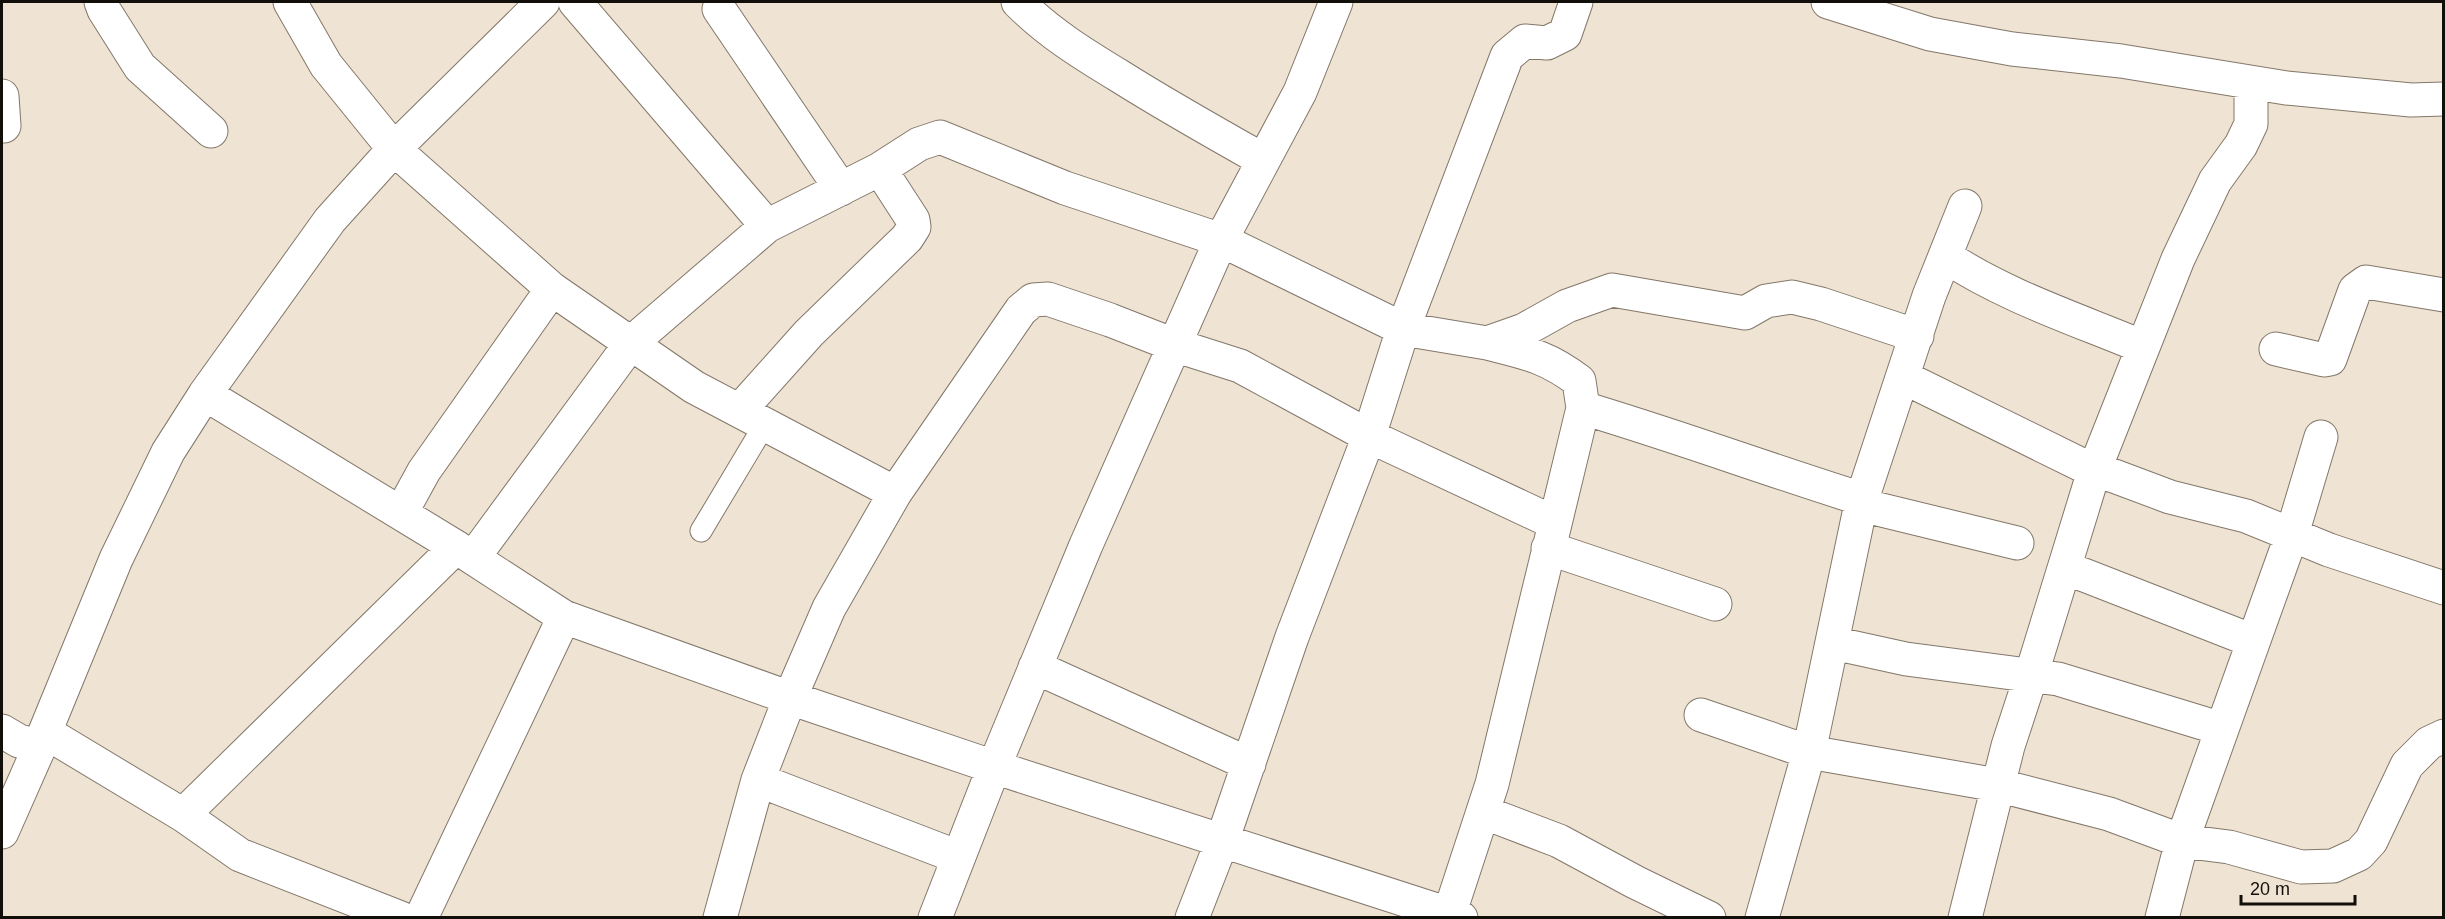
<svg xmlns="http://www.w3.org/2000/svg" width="2445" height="919" viewBox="0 0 2445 919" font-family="Helvetica,sans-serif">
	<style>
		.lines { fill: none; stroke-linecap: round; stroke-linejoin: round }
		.service-casing { stroke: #837769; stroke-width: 23 }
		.minor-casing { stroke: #837769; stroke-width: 35 }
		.service { stroke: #fff; stroke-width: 21 }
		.minor { stroke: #fff; stroke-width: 33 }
	</style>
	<rect width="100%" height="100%" fill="#efe3d3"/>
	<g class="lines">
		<g class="service-casing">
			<path id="service" d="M701 531 765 424"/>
		</g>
		<g class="minor-casing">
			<path id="minor" d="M101 2 104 10 140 67 211 131
				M290 2 326 65 394 149 552 289 694 387 895 493
				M1018 2C1049 33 1083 54 1121 77 1167 106 1215 133 1263 160
				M1828 2 1930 34 2012 49 2121 61 2286 88 2411 100 2444 99
				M719 9 841 189
				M2 96 4 126
				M767 226 880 169 919 144 940 137 1065 188 1221 240 1403 329 1487 343 1524 330 1567 306 1612 290 1745 313 1766 301 1792 297 1821 304 1917 336
				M1945 256C2005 296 2076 319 2143 347
				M2276 349 2324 360 2330 359 2355 290 2366 282 2444 295
				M1903 377 2094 471 2114 476 2170 497 2246 516 2329 550 2444 588
				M205 394 456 547 564 617 790 698 994 767 1461 918
				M1583 408C1677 436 1769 470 1862 499
				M740 410 809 333 907 238 914 227 913 220 880 169
				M1861 505 2017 543
				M401 513 424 471 552 289
				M1548 548 1715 604
				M473 558 631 343 767 226 575 2
				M2064 569 2084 575 2253 641
				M1833 643 1906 659 2058 679 2222 729
				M1035 667 1249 764
				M1701 715 1809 752 1997 785 2109 814 2182 841 2229 847 2301 867 2333 866 2359 854 2371 841 2407 765 2429 743 2444 736
				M2 731 19 741 40 746 45 732
				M758 780 958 857
				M1483 812 1559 841 1635 882 1709 918
				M183 815 456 547
				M2 832 40 746
				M401 918 240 855 183 815 45 732 116 559 168 452 205 394 330 220 394 149 543 2
				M421 918 564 617
				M720 918 758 780 790 698 829 608 895 493 1021 310 1033 300 1048 299 1110 320 1174 345 1240 366 1369 436 1555 523
				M935 918 994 767 1086 545 1221 240 1300 92 1336 2
				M1192 918 1222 841 1292 637 1369 436 1403 329 1507 56 1525 41 1547 43 1565 34 1576 2
				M1448 918 1492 784 1583 408 1579 381C1546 356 1526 353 1487 343
				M1762 918 1809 752 1862 499 1929 296 1965 206
				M1965 918 2008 746 2031 676 2094 471 2178 259 2215 181 2241 145 2251 124V83
				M2162 918 2182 841 2292 534 2321 437"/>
		</g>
		<use href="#service" class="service"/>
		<use href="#minor" class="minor"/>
	</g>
	<rect width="2445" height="919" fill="none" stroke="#120e09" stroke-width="6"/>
	<path d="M2241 895v9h114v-9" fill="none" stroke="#120e09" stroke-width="3"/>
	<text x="2250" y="895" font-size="18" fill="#120e09" stroke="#efe3d3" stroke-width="4.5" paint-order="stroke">20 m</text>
</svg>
